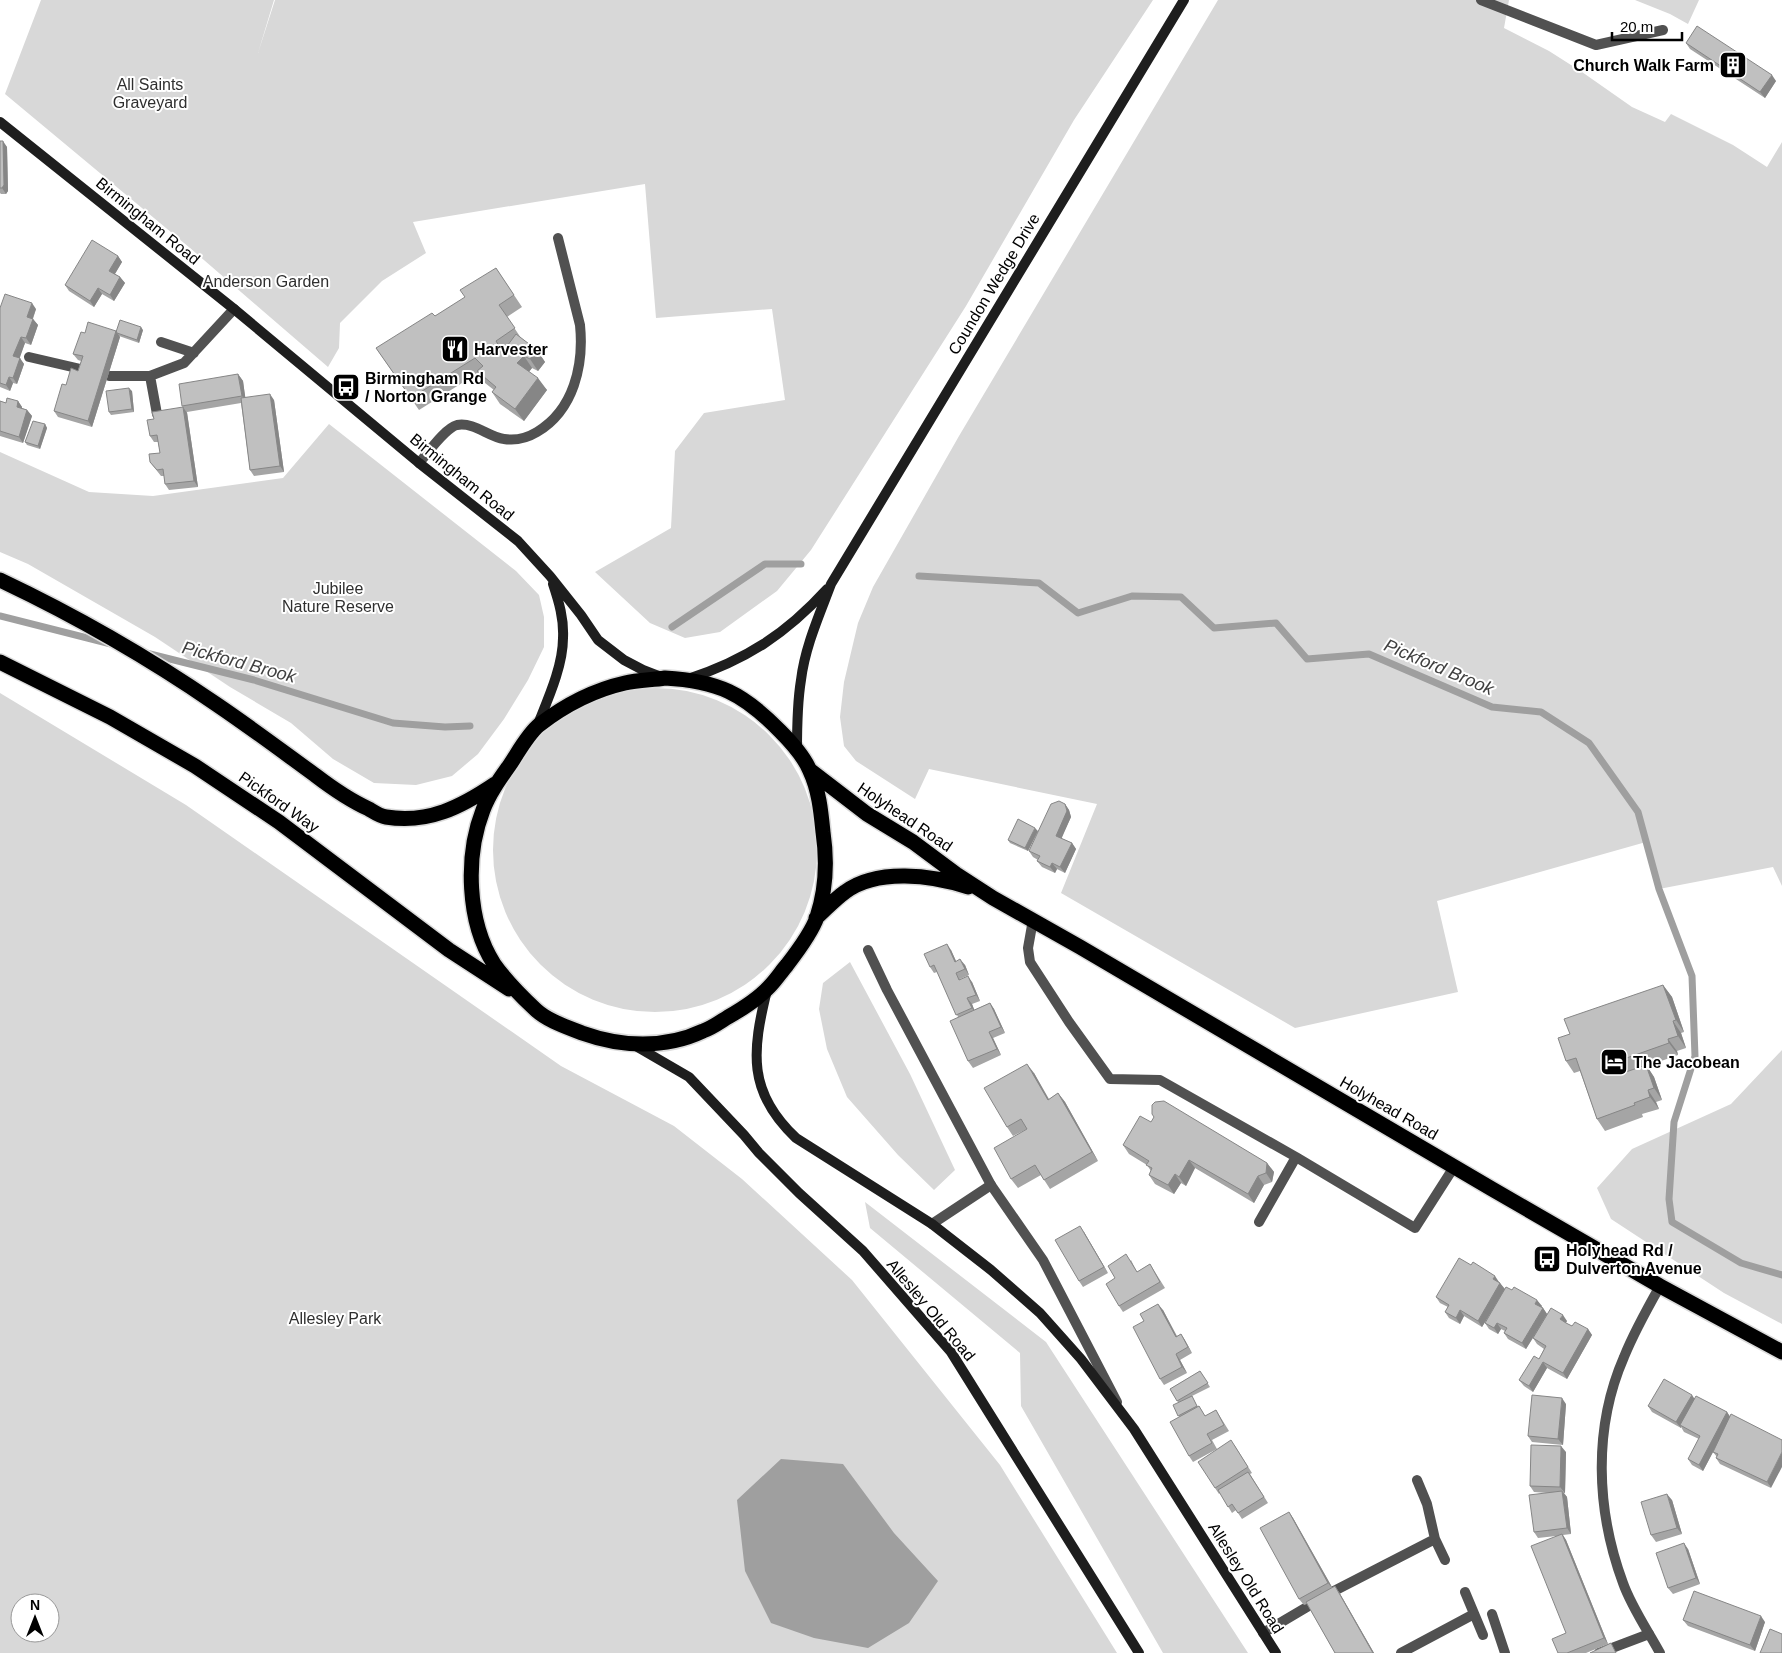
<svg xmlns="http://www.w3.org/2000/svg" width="1782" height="1653" viewBox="0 0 1782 1653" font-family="Helvetica,sans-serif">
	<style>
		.green { fill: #d8d8d8; fill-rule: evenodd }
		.water { fill: #9f9f9f }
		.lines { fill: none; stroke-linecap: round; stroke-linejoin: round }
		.stream { stroke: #9f9f9f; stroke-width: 7 }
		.highway-casing { stroke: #dbdbdb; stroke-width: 18 }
		.lane { stroke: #515151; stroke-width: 10 }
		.street { stroke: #515151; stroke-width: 10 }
		.secondary { stroke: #1e1e1e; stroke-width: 10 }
		.highway { stroke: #000; stroke-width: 15 }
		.wall { fill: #a5a5a5 }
		.shaded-wall { fill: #868686 }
		.building { fill: #c0c0c0; stroke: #868686 }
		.labels { text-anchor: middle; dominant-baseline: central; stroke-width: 4; stroke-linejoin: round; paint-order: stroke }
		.poi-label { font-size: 16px; font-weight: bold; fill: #000; stroke: #fff; text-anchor: start }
		.park-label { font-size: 16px; fill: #2f2f2f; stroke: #fff }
		.street-label { font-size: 16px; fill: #000; stroke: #fff }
		.water-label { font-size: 18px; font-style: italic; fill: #404040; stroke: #fff }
	</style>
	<rect width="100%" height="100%" fill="#fff"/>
	<path class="green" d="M41 0H274L258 53 275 0H1153L1074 120 966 306 811 550 777 591 720 632 685 638 650 623 595 572 671 528 675 451 704 413 785 400 772 309 656 318 645 184 413 222 426 253 382 281 340 323 339 348 328 367 190 248 5 94Z
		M1218 0H1509L1504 28 1549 51 1582 72 1632 107 1665 122 1671 114 1733 145 1767 167 1782 142V886L1773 867 1659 889 1646 842 1437 901 1458 992 1295 1028 1061 893 1097 804 929 769 915 799 856 761 844 746 840 717 844 682 858 623 873 587 959 436Z
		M1635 0H1699L1688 24 1670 14Z
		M329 424 516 571 539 595 544 617V647L528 680 504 719 478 754 452 776 416 785 374 783 333 759 291 723 230 687 155 637 28 564 0 552V452L89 492 153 496 283 478Z
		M493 850a162 162 0 1 1 324 0a162 162 0 1 1-324 0Z
		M0 693 186 805 561 1066 674 1126 742 1179 852 1280 1000 1465 1117 1653H0ZM20 1603H50V1633H20Z
		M850 962 910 1074 955 1170 934 1190 898 1155 847 1097 827 1049 819 1009 823 983Z
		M1782 1050V1324L1724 1293 1611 1219 1597 1188 1632 1149 1731 1104Z
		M865 1202 1046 1342 1248 1653H1163L1021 1406 1020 1353 870 1228Z"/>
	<path class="water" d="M781 1459 843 1464 894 1533 938 1581 909 1623 868 1648 814 1638 771 1623 745 1571 737 1500Z"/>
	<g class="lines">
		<path class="stream" d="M919 576 1039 583 1078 613 1132 596 1181 597 1214 628 1276 623 1307 659 1369 654 1492 707 1541 712 1589 743 1638 812 1659 889 1692 976 1695 1056 1674 1122 1669 1199 1672 1222 1741 1263 1782 1275
			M0 616 111 644
			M672 627 765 564H801
			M146 653 254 680 393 723 445 727 470 726"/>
		<g class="highway-casing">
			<path id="highway" d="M0 580C74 615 149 658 216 704 250 727 282 751 315 775 332 788 349 800 369 809 374 812 380 816 386 817 428 824 461 807 495 784
				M0 662 110 717 195 766 279 822 449 950 509 989
				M665 678C718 681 743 693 780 731 791 742 804 756 810 771 819 790 821 812 823 832 827 859 826 890 817 917 812 932 797 952 787 965 781 972 776 980 769 987 758 999 742 1009 728 1017 720 1022 712 1028 703 1031 665 1049 621 1047 582 1033 567 1027 548 1021 536 1010 521 996 506 981 494 964 467 922 465 856 483 810 489 794 499 780 509 766 518 753 527 735 539 725 565 705 594 690 625 683 638 680 652 680 665 678Z
				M811 771 867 814 913 842 956 874 993 898 1080 947 1492 1189 1660 1286 1782 1352
				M816 918C826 909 835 899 845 892 877 868 932 875 968 887"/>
		</g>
		<path class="lane" d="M1481 0 1596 45 1663 30
			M419 463C428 453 445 428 457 425 475 422 488 437 504 439 516 441 527 438 537 432 574 410 584 365 580 325L558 238
			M1033 920 1028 948 1030 962 1069 1022 1110 1079 1160 1080 1296 1157 1415 1228 1454 1167
			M1259 1222 1296 1157
			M932 1224 991 1185
			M1417 1480 1427 1504 1435 1539 1445 1560
			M1465 1592 1483 1635
			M1492 1614 1505 1653
			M1263 1633 1334 1591 1435 1539
			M1401 1653 1474 1614
			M1599 1653 1649 1634"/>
		<path class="street" d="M161 342 194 353
			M29 357 85 370
			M109 376H150L184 363 234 309
			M150 376 157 414
			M868 950 887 990 991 1185 1043 1260 1117 1402
			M1660 1286C1647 1309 1634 1332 1624 1357 1593 1428 1596 1510 1623 1583 1631 1606 1648 1631 1660 1653"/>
		<path class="secondary" d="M0 122 234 309 419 463 518 541 550 576 581 615 598 640 624 660 643 670 661 677
			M688 679C746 660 786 634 827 589
			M538 724C548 699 563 666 563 638 564 619 559 602 553 584
			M797 750C797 727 797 704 801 680 805 647 819 616 831 584L1184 0
			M767 990C752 1051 747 1092 796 1138L932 1224 991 1270 1040 1313 1081 1359 1134 1429 1276 1653
			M634 1045 689 1077 744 1135 759 1153 799 1193 863 1251 951 1352 1139 1653"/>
		<use href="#highway" class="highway"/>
	</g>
	<path class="wall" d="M1686 43 1776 81 1765 98 1690 49Z
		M0 141 7 147 8 191 6 194H1L0 193Z
		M118 256 122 262 115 274 120 277 125 283 114 301 102 294 94 307 69 291 65 285Z
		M496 268 522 307 507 317 521 338 537 350 545 362 538 371 532 368 529 372 547 390 524 421 500 404 492 392 494 390 485 383 478 373 419 410 376 348 435 316 465 298Z
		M0 308 36 309 33 319 38 325 31 345 25 343 19 358 24 364 17 384 13 383 10 391 0 387Z
		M143 330 139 343 119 336 120 337 92 427 58 417 54 411 66 385 78 371 81 361 78 360 73 354 85 333Z
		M238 374 243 381 245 397 274 400 284 472 254 476 250 470 241 403 187 412 198 487 169 490 165 484 164 476H161L150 462 160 453 158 442H154L150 436 154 419 183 407 182 406Z
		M132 391 134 412 111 415 109 412Z
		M0 401 6 403 18 401 22 407V408L27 410 32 416 23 443 0 436Z
		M45 424 47 428 40 449 27 445 25 442Z
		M1065 804 1069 810 1071 817 1061 838 1072 843 1076 849 1065 873 1057 869 1055 873 1042 867 1037 861 1038 860 1033 857 1029 851Z
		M1038 831 1028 851 1010 843 1008 840Z
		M951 950 956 961 965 965 969 975 960 979 972 982 980 1001 972 1004 974 1010 990 1003 994 1009 1005 1033 993 1038 1001 1055 973 1068 968 1061 958 1017 937 972 934 973 930 967Z
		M1663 985 1672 997 1684 1032 1681 1033 1686 1048 1677 1051 1678 1055 1647 1066 1654 1077 1662 1100 1656 1102 1659 1109 1642 1114 1643 1117 1605 1131 1597 1119 1580 1071 1574 1073 1566 1061Z
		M1034 1073 1049 1099 1058 1093 1065 1102 1098 1161 1050 1189 1041 1175 1018 1188 1011 1179 1027 1129 1013 1136 1007 1127Z
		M1151 1122 1267 1163 1274 1172 1272 1182 1264 1185 1254 1203 1195 1168 1186 1186 1181 1183 1174 1194 1155 1184 1149 1175 1151 1171 1147 1165 1129 1154 1123 1145Z
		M1084 1232 1108 1273 1083 1287 1079 1281Z
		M1131 1260 1137 1272 1150 1264 1165 1288 1123 1312 1119 1306 1115 1278Z
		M1499 1282 1500 1283 1504 1289 1542 1306 1541 1307 1543 1308 1547 1314 1567 1321 1566 1323 1572 1326 1588 1329 1592 1335 1567 1379 1547 1368 1533 1392 1524 1386 1519 1380 1539 1359 1544 1349 1537 1344 1533 1338 1526 1349 1508 1339 1504 1333 1505 1331 1501 1329 1498 1334 1489 1329 1485 1323 1500 1298 1482 1327 1464 1316 1460 1324 1449 1318 1445 1312 1448 1307 1440 1303 1436 1297Z
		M1163 1310 1177 1336 1181 1334 1192 1353 1180 1360 1187 1373 1164 1385 1160 1379 1144 1321Z
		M1200 1371 1210 1387 1192 1396 1197 1406H1199L1205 1416 1216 1410 1229 1431 1212 1440 1217 1449 1193 1462 1189 1456 1179 1416 1178 1402 1170 1389Z
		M1695 1398 1727 1412 1771 1488 1720 1464 1716 1458 1717 1457 1713 1452 1703 1471 1692 1465 1688 1459 1699 1439 1684 1432 1681 1427V1428L1652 1412 1648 1406Z
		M1566 1404 1563 1445 1532 1442 1528 1436Z
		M1235 1446 1252 1473 1250 1474 1268 1503 1242 1519 1236 1510 1232 1513 1220 1493 1219 1494 1215 1488Z
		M1566 1452 1565 1493H1564L1567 1497 1571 1534 1563 1535 1566 1540 1608 1644 1586 1653H1558L1566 1633 1556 1536 1538 1538 1534 1532 1548 1493 1534 1492 1530 1486Z
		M1672 1500 1682 1534 1656 1542 1651 1535Z
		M1289 1512 1293 1518 1332 1587 1339 1592 1374 1653H1335L1307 1604 1304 1605 1299 1599Z
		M1688 1549 1700 1584 1673 1594 1668 1588Z
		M1683 1620 1765 1622 1755 1651 1688 1626Z"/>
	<path class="shaded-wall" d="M1772 75 1776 81 1765 98 1760 92Z
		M3 141 7 147 8 191 6 194 2 188Z
		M118 256 122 262 113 277 109 271Z
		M120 277 125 283 114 301 110 295Z
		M98 288 102 294 94 307 90 301Z
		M32 303 36 309 31 323 27 317Z
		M33 319 38 325 31 345 26 338Z
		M141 327 143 330 139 343 137 340Z
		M116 331 120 337 92 427 88 421Z
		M21 337 25 343 18 363 13 356Z
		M496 341 508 357 497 349Z
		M537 350 545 362 538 371 530 359Z
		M524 356 532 368 526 375 517 363Z
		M20 358 24 364 17 384 13 378Z
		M238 374 243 381 246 402 242 396Z
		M9 377 13 383 10 391 6 385Z
		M538 378 547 390 524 421 515 409Z
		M129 388 132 391 134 412 132 409Z
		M270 394 274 400 284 472 280 466Z
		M18 401 22 407 21 413 17 407Z
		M183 407 187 413 198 487 194 481Z
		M27 410 32 416 23 443 19 437Z
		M45 424 47 428 40 449 38 446Z
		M1065 804 1069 810 1071 817 1060 842 1056 836Z
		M1035 828 1038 831 1028 851 1025 848Z
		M1072 843 1076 849 1065 873 1060 867Z
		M1052 863 1057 869 1055 873 1050 867Z
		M947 944 951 950 959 968 955 962Z
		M960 959 965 965 969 975 965 969Z
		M968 976 972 982 980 1001 976 995Z
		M1663 985 1672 997 1684 1032 1676 1020Z
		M967 998 972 1004 976 1014 972 1008Z
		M990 1003 994 1009 1005 1033 1001 1027Z
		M1673 1021 1681 1033 1686 1048 1678 1036Z
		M989 1032 993 1038 1001 1055 997 1049Z
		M1668 1039 1677 1051 1678 1055 1669 1043Z
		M1618 1061 1627 1073H1623Z
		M1027 1064 1034 1073 1054 1109 1048 1100Z
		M1646 1065 1654 1077 1662 1100 1654 1088Z
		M1648 1090 1656 1102 1659 1109 1650 1097Z
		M1058 1093 1065 1102 1098 1161 1092 1152Z
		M1189 1160 1195 1168 1186 1186 1179 1177Z
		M1267 1163 1274 1172 1272 1182 1266 1173Z
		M1175 1174 1181 1183 1174 1194 1168 1185Z
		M1258 1176 1264 1185 1254 1203 1248 1194Z
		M1080 1226 1084 1232 1108 1273 1104 1267Z
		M1495 1276 1499 1282 1497 1285 1493 1279Z
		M1500 1283 1505 1289 1482 1327 1478 1321Z
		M1537 1300 1542 1306 1540 1310 1535 1304Z
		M1158 1304 1163 1310 1180 1343 1176 1337Z
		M1543 1308 1547 1314 1526 1349 1522 1343Z
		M1460 1310 1464 1316 1460 1324 1456 1318Z
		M1563 1315 1567 1321 1564 1325 1560 1319Z
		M1497 1323 1501 1329 1498 1334 1494 1328Z
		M1588 1329 1592 1335 1567 1379 1563 1373Z
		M1181 1334 1185 1340 1192 1353 1188 1347Z
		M1176 1354 1180 1360 1187 1373 1182 1367Z
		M1543 1362 1547 1368 1533 1392 1529 1386Z
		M1692 1395 1696 1401 1680 1425 1681 1427V1428L1676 1422Z
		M1562 1398 1566 1404 1563 1445 1558 1439Z
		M1727 1412 1731 1418 1703 1471 1699 1465Z
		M1561 1446 1566 1452 1565 1493 1560 1487Z
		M1782 1452V1467L1771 1488 1767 1482Z
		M1562 1491 1567 1497 1571 1534 1567 1528Z
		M1667 1494 1672 1500 1682 1534 1677 1528Z
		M1289 1512 1293 1518 1333 1589 1328 1583Z
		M1562 1534 1566 1540 1608 1644 1604 1638Z
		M1684 1543 1688 1549 1700 1584 1696 1578Z
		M1335 1586 1339 1592 1374 1653H1373Z
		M1761 1616 1765 1622 1755 1651 1750 1645Z"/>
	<path class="building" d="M1697 26 1772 75 1760 92 1686 43Z
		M0 141H3L4 185 2 188H0Z
		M92 240 118 256 109 271 120 277 110 295 98 288 90 301 65 285Z
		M496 268 514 295 499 305 515 328 496 341 499 346 497 349 502 353 516 334 537 350 530 359 524 356 517 363 538 378 515 409 492 392 496 387 477 371 483 366 475 358 411 398 376 348 432 313 435 316 465 297 460 290Z
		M5 294 32 303 27 317 33 319 26 338 21 337 13 356 20 358 13 378 9 377 6 385 0 383V308Z
		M120 320 141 327 137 340 117 333 116 331V332Z
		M88 322 116 331 88 421 54 411 62 384 66 385 71 368 78 371 83 356 73 354 81 332 85 333Z
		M238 374 242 396 182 406 179 384Z
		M129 388 132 409 109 412 106 391Z
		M270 394 280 466 250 470 241 398Z
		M7 398 18 401 17 407 27 410 19 437 0 431V401L6 403Z
		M183 407 194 481 165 484 163 469 157 470 150 462 149 454 160 453 157 435 150 436 147 420 154 419 152 412Z
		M33 421 45 424 38 446 25 442Z
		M1059 801 1065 804 1067 811 1056 836 1072 843 1060 867 1052 863 1050 867 1037 861 1040 856 1029 851 1051 804Z
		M1018 819 1035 828 1025 848 1008 840Z
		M947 944 955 962 960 959 965 969 956 973 959 980 968 976 976 995 967 998 972 1008 956 1015 934 965 930 967 924 954Z
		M1663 985 1676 1020 1673 1021 1678 1036 1668 1039 1669 1043 1618 1061 1623 1073 1646 1065 1654 1088 1648 1090 1650 1097 1634 1103 1635 1105 1597 1119 1576 1058 1566 1061 1558 1038 1570 1034 1564 1019Z
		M990 1003 1001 1027 989 1032 997 1049 968 1061 950 1021Z
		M1027 1064 1048 1100 1058 1093 1092 1152 1044 1180 1035 1165 1011 1179 994 1148 1027 1129 1021 1119 1007 1127 984 1088Z
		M1164 1101 1267 1163 1266 1173 1258 1176 1248 1194 1189 1160 1179 1177 1175 1174 1168 1185 1149 1175 1152 1168 1146 1165 1149 1161 1123 1145 1140 1116 1151 1122 1154 1117 1152 1114V1105L1155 1102Z
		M1080 1226 1104 1267 1079 1281 1055 1240Z
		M1126 1254 1137 1272 1150 1264 1160 1282 1119 1306 1106 1284 1115 1278 1108 1266Z
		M1459 1258 1471 1265 1473 1262 1495 1276 1493 1279 1500 1283 1478 1321 1460 1310 1456 1318 1445 1312 1449 1305 1436 1297Z
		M1506 1287 1512 1290 1514 1287 1537 1300 1535 1304 1543 1308 1522 1343 1504 1333 1507 1328 1497 1323 1494 1328 1485 1323Z
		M1158 1304 1176 1337 1181 1334 1188 1347 1176 1354 1182 1367 1160 1379 1133 1327 1144 1321 1140 1314Z
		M1551 1308 1563 1315 1560 1319 1566 1323 1572 1326 1575 1322 1588 1329 1563 1373 1543 1362 1529 1386 1519 1380 1534 1356 1539 1359 1546 1346 1533 1338Z
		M1200 1371 1208 1383 1177 1401 1170 1389Z
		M1664 1379 1692 1395 1676 1422 1648 1406Z
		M1532 1395 1562 1398 1558 1439 1528 1436Z
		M1192 1396 1197 1406 1178 1416 1173 1405Z
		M1696 1396 1727 1412 1699 1465 1688 1459 1700 1436 1680 1425Z
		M1199 1406 1205 1416 1216 1410 1224 1425 1207 1434 1212 1443 1189 1456 1170 1422Z
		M1731 1414 1782 1440V1452L1767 1482 1716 1458 1718 1454 1713 1452Z
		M1231 1440 1248 1467 1215 1488 1198 1462Z
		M1531 1445 1561 1446 1560 1487 1530 1486Z
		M1248 1472 1264 1497 1238 1513 1232 1504 1228 1507 1218 1490Z
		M1562 1491 1567 1528 1534 1532 1529 1495Z
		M1667 1494 1677 1528 1651 1535 1641 1502Z
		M1289 1512 1328 1583 1299 1599 1260 1528Z
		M1562 1534 1604 1638 1567 1653H1558L1552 1639 1566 1633 1531 1546Z
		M1684 1543 1696 1578 1668 1588 1656 1553Z
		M1335 1586 1373 1653H1335L1306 1602Z
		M1694 1591 1761 1616 1750 1645 1683 1620Z
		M1770 1629 1782 1634V1653H1760Z
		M1611 1643 1616 1653H1590Z"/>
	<defs>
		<g id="building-square" transform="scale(1.4375)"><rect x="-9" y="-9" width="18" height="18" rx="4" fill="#000" stroke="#fff"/><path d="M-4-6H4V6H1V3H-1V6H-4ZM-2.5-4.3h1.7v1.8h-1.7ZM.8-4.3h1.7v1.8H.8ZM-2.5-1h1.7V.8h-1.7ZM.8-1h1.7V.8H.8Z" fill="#fff"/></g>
		<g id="restaurant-square" transform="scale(1.4375)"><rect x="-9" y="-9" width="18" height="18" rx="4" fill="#000" stroke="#fff"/><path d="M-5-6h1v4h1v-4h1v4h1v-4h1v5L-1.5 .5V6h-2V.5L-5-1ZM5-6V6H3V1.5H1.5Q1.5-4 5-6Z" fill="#fff"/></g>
		<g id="bus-square" transform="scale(1.4375)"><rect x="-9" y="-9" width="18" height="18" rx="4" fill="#000" stroke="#fff"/><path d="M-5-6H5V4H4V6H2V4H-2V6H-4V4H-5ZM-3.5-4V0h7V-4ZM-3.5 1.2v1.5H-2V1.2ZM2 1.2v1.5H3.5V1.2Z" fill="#fff"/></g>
		<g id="hotel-square" transform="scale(1.4375)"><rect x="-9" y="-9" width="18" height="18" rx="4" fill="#000" stroke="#fff"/><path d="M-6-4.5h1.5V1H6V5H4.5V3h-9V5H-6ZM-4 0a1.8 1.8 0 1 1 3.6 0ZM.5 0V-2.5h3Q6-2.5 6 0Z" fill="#fff"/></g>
	</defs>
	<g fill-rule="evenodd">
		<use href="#building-square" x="1733" y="65"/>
		<use href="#restaurant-square" x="455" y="349"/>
		<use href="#bus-square" x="346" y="387"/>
		<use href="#hotel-square" x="1614" y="1062"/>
		<use href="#bus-square" x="1547" y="1259"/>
	</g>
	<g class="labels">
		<g class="poi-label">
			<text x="1714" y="65" text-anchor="end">Church Walk Farm</text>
			<text x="474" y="349">Harvester</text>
			<text x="365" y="378">Birmingham Rd<tspan x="365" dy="18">/ Norton Grange</tspan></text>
			<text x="1633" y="1062">The Jacobean</text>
			<text x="1566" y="1250">Holyhead Rd /<tspan x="1566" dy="18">Dulverton Avenue</tspan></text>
		</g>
		<g class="park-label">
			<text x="150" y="84">All Saints<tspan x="150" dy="18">Graveyard</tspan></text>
			<text x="266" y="281">Anderson Garden</text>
			<text x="338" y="588">Jubilee<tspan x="338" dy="18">Nature Reserve</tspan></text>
			<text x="335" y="1318">Allesley Park</text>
		</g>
		<g class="street-label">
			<text transform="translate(148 221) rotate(39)">Birmingham Road</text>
			<text transform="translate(994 284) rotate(-59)">Coundon Wedge Drive</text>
			<text transform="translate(462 477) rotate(39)">Birmingham Road</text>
			<text transform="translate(279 802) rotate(35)">Pickford Way</text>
			<text transform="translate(905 817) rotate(34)">Holyhead Road</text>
			<text transform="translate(1389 1108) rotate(30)">Holyhead Road</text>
			<text transform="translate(931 1310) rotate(50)">Allesley Old Road</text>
			<text transform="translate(1246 1578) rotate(58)">Allesley Old Road</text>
		</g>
		<g class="water-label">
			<text transform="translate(239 662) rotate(15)">Pickford Brook</text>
			<text transform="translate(1439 667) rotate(23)">Pickford Brook</text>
		</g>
	</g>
	<g transform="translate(35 1618)"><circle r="24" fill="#ffffff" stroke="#999999"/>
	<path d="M0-4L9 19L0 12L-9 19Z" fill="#000000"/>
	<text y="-8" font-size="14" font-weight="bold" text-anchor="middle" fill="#000000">N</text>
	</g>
	<path d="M1612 32v8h70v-8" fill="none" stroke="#000000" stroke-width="2.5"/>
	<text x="1620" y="32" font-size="15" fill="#000000" stroke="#ffffff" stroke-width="4" paint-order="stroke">20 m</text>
</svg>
